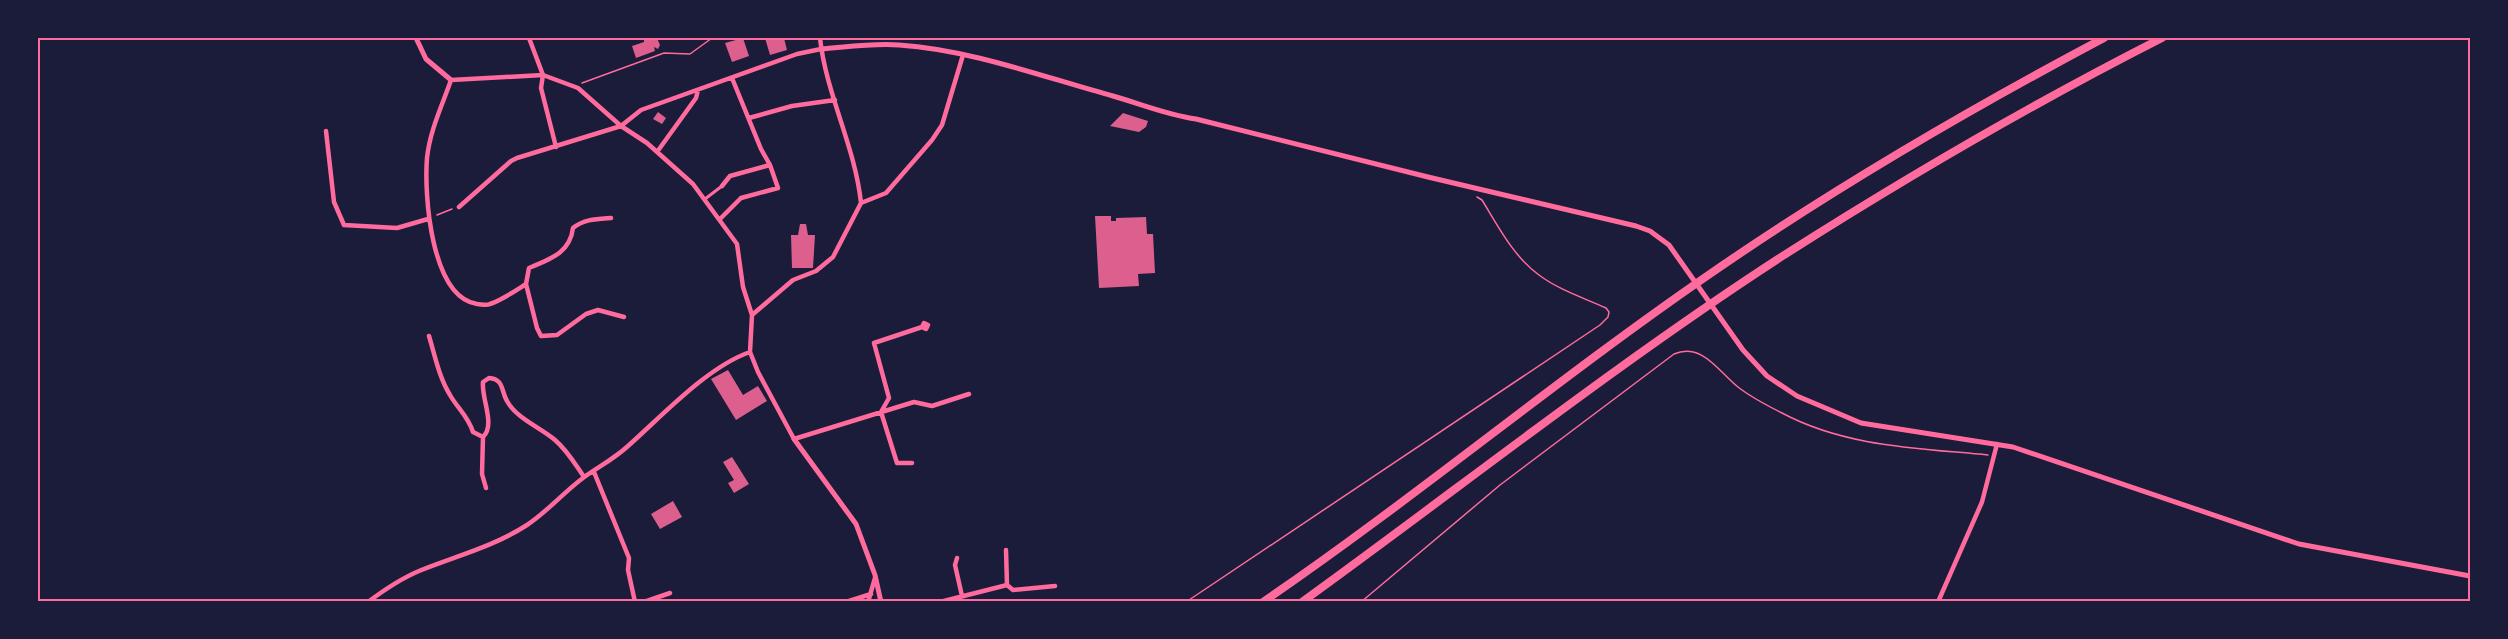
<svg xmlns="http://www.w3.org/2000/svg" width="2508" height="639" viewBox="0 0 2508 639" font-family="'PT Sans Narrow',sans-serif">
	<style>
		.building { fill: #dd5f8e }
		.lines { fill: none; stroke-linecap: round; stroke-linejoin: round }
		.path { stroke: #ff6b9d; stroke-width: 1.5 }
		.pedestrian { stroke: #ff6b9d; stroke-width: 3 }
		.minor { stroke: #ff6b9d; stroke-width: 4.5 }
		.tertiary { stroke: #ff6b9d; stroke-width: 5 }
		.motorway { stroke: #ff6b9d; stroke-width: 8 }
		.neatline { fill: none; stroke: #ff6b9d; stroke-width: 2 }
	</style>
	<rect width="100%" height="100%" fill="#1b1b3a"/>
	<path class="building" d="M644 38H657L660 45 658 49 654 47 655 51 636 58 632 46 644 42Z
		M743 38 749 56 732 62 725 43Z
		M765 38H784L787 50 770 55Z
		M658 112 666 118 662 124 653 119Z
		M1123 113 1148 121 1146 127 1139 132 1110 126Z
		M1095 216H1111V221H1116V218L1146 217 1147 234H1153L1155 273 1138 274 1139 286 1099 288Z
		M800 224H806L808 235H815L813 268H792L791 235H798Z
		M728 370 743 395 758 386 767 401 736 420 711 379Z
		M732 457 749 484 734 493 728 483 734 480 723 462Z
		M673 501 682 517 660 529 651 514Z"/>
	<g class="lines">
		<path class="path" d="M582 83 664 53 690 54 712 38
			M437 215 452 209
			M1186 602 1600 325 1608 317 1609 312 1606 308C1584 298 1559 290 1539 275 1513 256 1498 226 1482 200L1477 197
			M1361 602 1500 485 1674 354C1702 342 1719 372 1738 387 1752 398 1766 405 1782 413 1846 447 1917 448 1988 455"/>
		<path class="pedestrian" d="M705 199 722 186"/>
		<path class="minor" d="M529 38 543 75 541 88 556 147
			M820 38C826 94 855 146 861 203
			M749 118 792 106 835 100
			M326 131 334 202 344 225 397 228 428 219
			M657 152 696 98 698 90
			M722 186 730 176 770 165
			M861 203 886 193 932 140 942 125 963 55
			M459 207 511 161 517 158 621 126 641 110 797 54 821 49
			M720 219 741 198 778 188 770 165 761 149 732 78
			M526 284 529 268C550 259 570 253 573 228 584 219 597 219 611 218
			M752 315 793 280 816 271 833 257 861 203
			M624 317 598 310 586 314 557 335 541 336 537 328 526 284C515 291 502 300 490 304 486 306 481 304 477 304 431 297 424 195 427 158 430 130 442 106 451 80L543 75 578 88 621 126 647 143 693 184 737 244 743 287 752 315 750 352 758 372 794 439 914 402 932 406 969 394
			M924 323 928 325 926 329 922 327Z
			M429 336C435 356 439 377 450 395 458 409 468 416 473 432L483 437C496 425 481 398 483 382L489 378C504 379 501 391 507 401 517 419 540 427 555 440 567 450 575 464 584 477
			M483 437 482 474 486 488
			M912 463H897L881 412 889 398 874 343 922 327
			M594 472 629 558 628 570 635 602
			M957 558 955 565 962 596
			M1007 585 1013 590 1055 586
			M368 602C384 590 400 579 419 571 456 556 493 547 527 525 548 511 564 492 583 478 598 467 614 459 628 446 662 416 707 367 750 352
			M644 602 670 593
			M846 602 871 594
			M868 602 875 578
			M940 602 1007 585 1006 550
			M1938 602 1982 502 1997 444"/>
		<path class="tertiary" d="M416 38 426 59 451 80
			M821 49C847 47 873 43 899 45 972 50 1043 77 1113 96 1141 104 1167 115 1196 119L1428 177 1636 226 1650 231 1669 245 1743 350 1767 376 1797 396 1861 423 2013 447 2299 544 2470 576
			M794 439 856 524 875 575 881 602"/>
		<path class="motorway" d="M1263 602C1415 498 1556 380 1707 276 1834 188 1968 110 2104 38
			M1302 602C1461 487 1616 364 1781 257 1905 178 2032 104 2162 38"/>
	</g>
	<rect width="2508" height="639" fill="none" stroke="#1b1b3a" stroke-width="78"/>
	<rect x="39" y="39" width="2430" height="561" class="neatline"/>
</svg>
